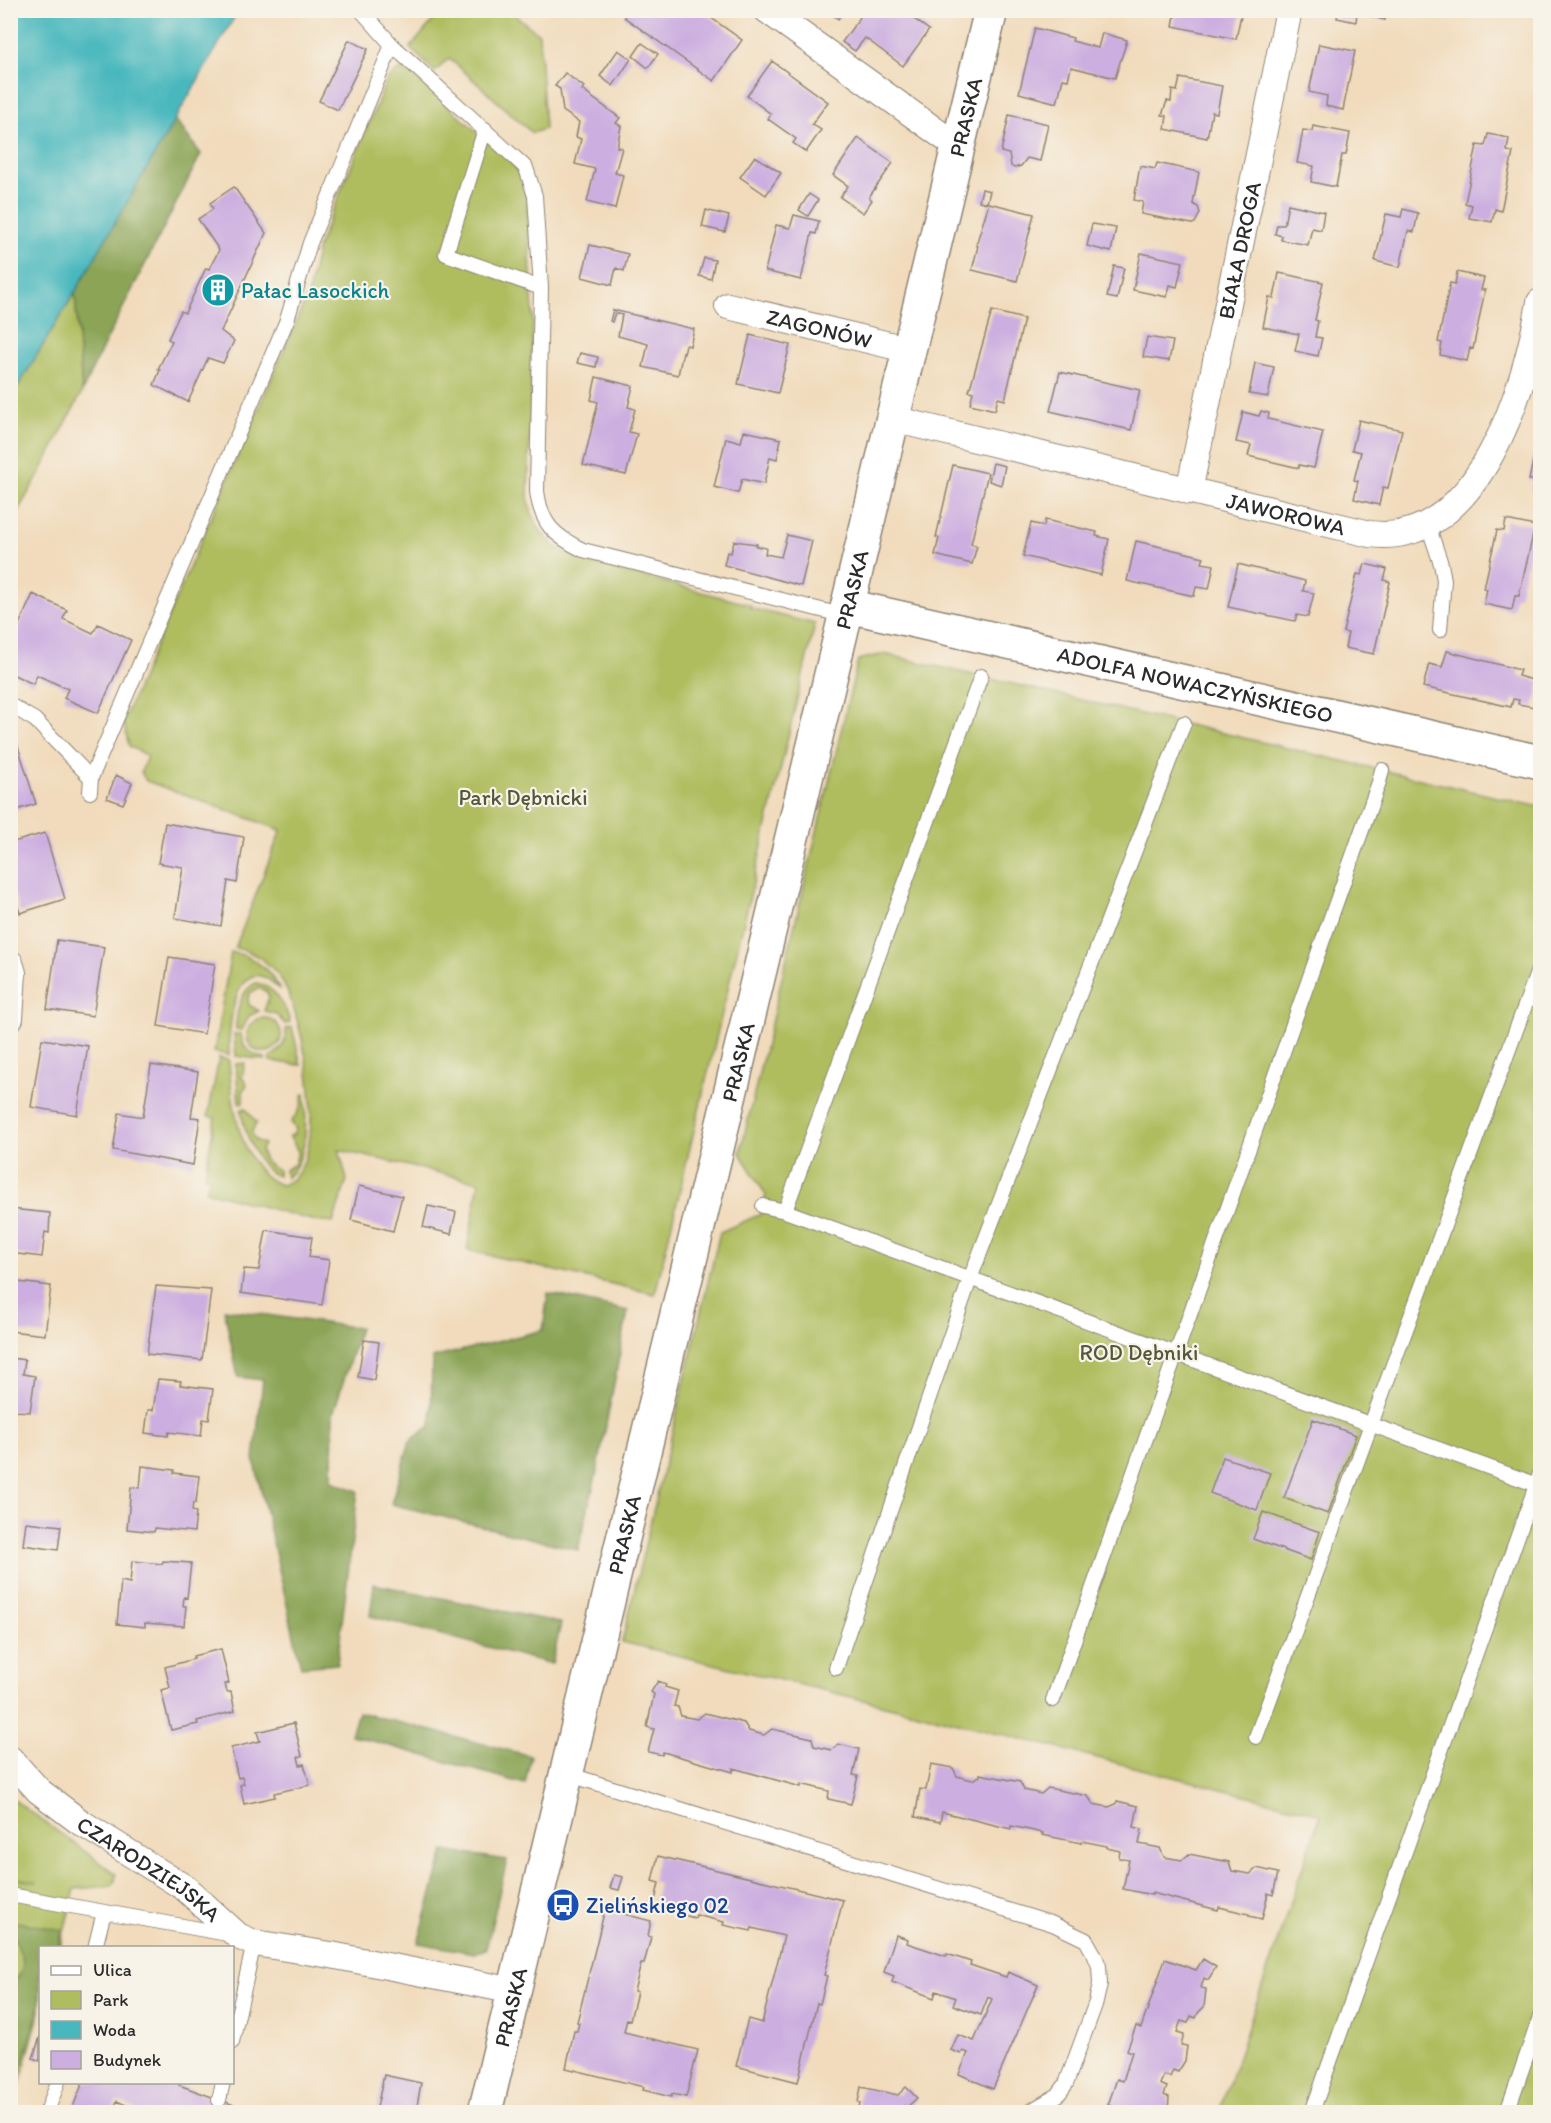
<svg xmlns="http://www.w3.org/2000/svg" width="1551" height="2123" viewBox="0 0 1551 2123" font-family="Itim,sans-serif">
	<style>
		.green { fill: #afbd5f; stroke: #6d7445; stroke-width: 1.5 }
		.forest { fill: #8ba456; stroke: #5b6840; stroke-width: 1.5 }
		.water { fill: #48b8be; stroke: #3a7274; stroke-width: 1.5 }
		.building { fill: #ccafe0 }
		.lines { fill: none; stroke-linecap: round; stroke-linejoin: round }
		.lane-casing { stroke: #8e8374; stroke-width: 16 }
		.street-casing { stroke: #8e8374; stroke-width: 28 }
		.secondary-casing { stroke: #8e8374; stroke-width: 36 }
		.lane { stroke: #fff; stroke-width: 14 }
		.street { stroke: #fff; stroke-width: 26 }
		.secondary { stroke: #fff; stroke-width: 33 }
		.labels { text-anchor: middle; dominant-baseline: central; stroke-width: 4.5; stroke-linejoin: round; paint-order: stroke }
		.street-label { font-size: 22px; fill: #2b2b2b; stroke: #f7f3e8 }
		.culture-label { font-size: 22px; fill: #0d838f; stroke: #f7f3e8; text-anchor: start }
		.park-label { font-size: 22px; fill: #53573b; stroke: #f7f3e8 }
		.transit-label { font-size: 22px; fill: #164399; stroke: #f7f3e8; text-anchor: start }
	</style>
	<rect width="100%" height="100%" fill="#f7f3e8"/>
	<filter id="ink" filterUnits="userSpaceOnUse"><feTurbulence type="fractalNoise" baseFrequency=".0167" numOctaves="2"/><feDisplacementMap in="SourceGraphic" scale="12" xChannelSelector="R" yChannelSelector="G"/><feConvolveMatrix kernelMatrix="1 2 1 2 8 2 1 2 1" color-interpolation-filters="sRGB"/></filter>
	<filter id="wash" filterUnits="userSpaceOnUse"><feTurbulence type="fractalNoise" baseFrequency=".008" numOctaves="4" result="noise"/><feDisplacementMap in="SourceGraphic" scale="24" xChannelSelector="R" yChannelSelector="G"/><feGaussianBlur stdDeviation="1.35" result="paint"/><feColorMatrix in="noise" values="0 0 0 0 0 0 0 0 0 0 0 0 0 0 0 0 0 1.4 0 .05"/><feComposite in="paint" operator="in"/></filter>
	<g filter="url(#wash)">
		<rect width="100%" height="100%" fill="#f1dbbc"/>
		<path class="green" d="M441 11H520L516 16 539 34 545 129 532 133 449 58 435 72 410 48Z
			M398 70H405L412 74 511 162 523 180 527 199 533 313 528 496C532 531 553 550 585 561L751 605 750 608 815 624 655 1294 467 1250 479 1182 339 1150 347 1180 333 1223 315 1221 206 1191 210 1178 205 1175 215 1118 208 1116 219 1058 229 1060C231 1097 239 1173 282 1185 335 1168 304 1013 280 978 271 964 252 950 235 948L281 830 146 781 141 772 147 756 129 746 123 721 308 294 318 246 387 80Z
			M75 292 82 392 41 471 11 523V398Z
			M884 654 1540 807V2112H1219L1321 1814 926 1715 622 1642 720 1232 761 1214 766 1195 740 1153 858 660Z
			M231 952C252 955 271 970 280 990 275 985 269 978 261 976 232 969 228 1037 229 1055L214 1052Z
			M256 983C273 984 286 1007 290 1022L285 1024 276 1014 264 1011 269 997 267 992 260 988 251 992 248 998 249 1005 259 1011 249 1016 242 1030 236 1029C236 1013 240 990 256 983Z
			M247 1035a17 17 0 1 1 34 0a17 17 0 1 1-34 0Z
			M292 1027 301 1065 270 1061V1057C281 1051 287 1041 286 1029Z
			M234 1034H241C242 1049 252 1055 265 1058V1060L236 1056Z
			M245 1063 242 1077 247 1085 243 1090V1103H239L236 1064Z
			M305 1094C306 1121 309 1159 286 1178L285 1170 295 1164 298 1151 289 1136 293 1135 296 1129 291 1122C298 1114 302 1107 303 1095Z
			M245 1108 257 1123C248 1133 252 1140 264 1144L261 1150C264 1161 268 1166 278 1170V1176C258 1172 243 1128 241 1110Z
			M10 1797 116 1874 115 1882 112 1886 75 1889 60 1947 40 1948V2012L12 2112H10L11 1878 37 1882 11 1877Z"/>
		<path class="forest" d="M175 119 201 154 98 357 82 392 75 292Z
			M548 1293 628 1311 598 1467 578 1550 391 1504 410 1441 431 1425 432 1358 543 1330Z
			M224 1309 360 1328 333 1414 332 1481 358 1491 337 1664 301 1667 254 1459 263 1380 238 1377Z
			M374 1584 561 1623 552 1664 370 1616Z
			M358 1712 531 1756 525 1784 351 1735Z
			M444 1851 507 1860 486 1949 474 1953 418 1943Z
			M11 1921 63 1930 58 1947 40 1948V2006L18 2080 11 2074 10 1985C39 1962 10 1947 11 1921Z"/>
		<path class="water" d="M11 10 238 11 75 292 11 398Z"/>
		<g id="blocks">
			<path class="building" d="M629 10H700L742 40 714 81 624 17Z
				M826 10H844L838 19Z
				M865 10H912L910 16 929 30 903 66 865 38 855 51 842 42Z
				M1176 10H1242L1236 39 1173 26Z
				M1338 10H1388L1385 20 1357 13 1356 22 1337 18Z
				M1035 28 1073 38 1072 41 1098 48 1102 33 1127 40 1115 78 1071 67 1068 80 1063 79 1057 103 1019 93Z
				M349 40 368 49 338 110 319 101Z
				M642 43 658 54 648 68 633 56Z
				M1319 44 1355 51 1343 110 1326 106 1327 96 1309 92Z
				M618 50 631 59 613 86 600 76Z
				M772 61 828 102 812 124 821 130 806 152 793 143 796 139 768 119 771 114 747 96Z
				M565 73 584 87 582 90 620 118 616 123 621 126 617 147 622 148 615 173 623 175 615 209 587 202 595 169 575 164 581 139 576 137 579 122 563 111 560 89 555 86Z
				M1180 78 1222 86 1217 113 1212 112 1207 138 1165 129 1167 116 1162 115 1167 101 1171 102 1172 90 1177 91Z
				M1009 115 1048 124 1040 161 1027 158 1021 166 1014 168 1011 166 1009 154 1001 152Z
				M1313 126 1350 133 1346 155H1342L1336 187 1311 182 1314 166 1297 163 1303 130 1312 131Z
				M1488 134 1509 138 1507 151 1513 152 1501 211 1495 209 1492 222 1469 218 1472 205 1465 203 1477 145 1485 146Z
				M858 138 893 163 869 197 872 200 863 213 840 197 848 186 833 175Z
				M755 156 781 173 766 195 740 177Z
				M1157 163 1199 172 1193 204 1198 207 1200 213 1195 223 1192 224 1141 214 1143 202 1134 200 1140 166 1155 169Z
				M234 187 266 233 221 331 234 341 223 363 208 358 188 402 154 385 160 370 158 369 172 341 168 339 181 311 185 313 206 268 209 269 219 250 198 219 213 209 210 203Z
				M982 189 990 191 987 203 979 201Z
				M809 194 818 200 808 216 799 210Z
				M989 203 1034 214 1017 281 972 270 978 246 976 245Z
				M1288 204 1324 212 1321 230 1312 228 1308 245 1281 240 1282 236 1275 234 1277 225H1284Z
				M1403 209 1418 213 1414 232 1408 231 1400 267 1375 261 1386 214 1401 217Z
				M706 210 729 216 725 232 702 227Z
				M794 215 819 221 816 234 812 233 801 280 765 271 776 225 790 228Z
				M1092 224 1116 228 1111 252 1087 246Z
				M590 245 628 254 624 271 616 268 612 285 582 277Z
				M1141 253 1183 262 1177 287 1170 285 1167 297 1133 290Z
				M704 258 715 260 711 279 699 276Z
				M1114 266 1124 268 1117 299 1107 297Z
				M1457 272 1484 278 1481 290H1485L1473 349 1470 348 1467 361 1440 355 1442 343 1438 342 1450 283 1455 284Z
				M1279 273 1323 282 1315 320 1318 321 1315 337 1322 338 1318 356 1295 351 1299 334 1263 327 1269 297 1274 298Z
				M613 310 694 329 690 346 686 345 684 353 683 352 678 375 643 367 648 344 618 336 622 315 615 313 612 322 610 321Z
				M992 311 1024 319 1005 400 998 398 995 410 970 404 973 392 969 391Z
				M750 335 790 345 778 393 738 384Z
				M1147 337 1173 341 1169 361 1143 357Z
				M580 353 598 357 596 367 577 363Z
				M1255 363 1274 367 1268 397 1249 394Z
				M1060 372 1140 390 1131 430 1050 411Z
				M596 377 633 386 628 407 635 409 629 432 637 434 626 475 583 465 598 402 591 400Z
				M1261 411 1269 413 1268 419 1323 432 1314 468 1299 465V468L1248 456 1251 445 1236 442 1243 412 1259 416Z
				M1359 420 1402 430 1388 488 1383 487 1379 505 1354 499 1358 481 1354 480 1361 452 1352 450Z
				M744 431 781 439 777 459 770 457 764 484 742 479 738 493 714 487 726 438 741 442Z
				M1539 432 1540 433V494L1532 492 1534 480H1529Z
				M993 463 1005 466 1001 485 989 481Z
				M953 465 988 473 971 544 977 546 972 564 935 555 939 538 936 537Z
				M1045 520 1097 532 1096 536 1109 539 1101 575 1023 556 1031 523 1044 526Z
				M1506 520 1535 526 1519 596H1515L1512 610 1484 604 1487 589 1484 588 1497 530 1504 531Z
				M787 535 812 541 801 586 724 565 727 552 731 553 734 541 757 544 756 546 766 548 765 554 781 557Z
				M1136 541 1204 557 1202 563 1214 565 1209 589 1196 587 1194 596 1127 581Z
				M1238 564 1305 581 1303 591 1314 593 1308 617 1297 615 1295 621 1228 607Z
				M1365 564 1387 569 1384 580 1390 582 1374 654 1345 648 1348 633 1343 632 1357 574 1362 575Z
				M33 594 67 610 63 619 93 633 98 624 131 640 98 713 64 698 68 689 37 675 33 684 10 673V644Z
				M1447 651 1520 670 1518 676 1540 682 1534 707 1518 704 1519 700 1513 699 1511 707 1423 687 1429 664 1442 667Z
				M10 737 16 740 36 804 10 812Z
				M116 775 132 783 123 804 107 798Z
				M165 823 244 837 237 883 228 881 221 926 175 918 183 867 158 863Z
				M45 833 65 899 20 913 10 881V843Z
				M57 940 104 947 93 1016 47 1009Z
				M169 957 215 964 204 1034 158 1026Z
				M42 1039 88 1046 77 1115 31 1107Z
				M151 1065 198 1072 191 1117 200 1118 193 1165 113 1150 119 1113 143 1117Z
				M359 1186 402 1196 393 1231 351 1220Z
				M428 1206 456 1212 451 1234 423 1227Z
				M10 1209 50 1213 49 1233 45 1232 42 1257 10 1253Z
				M266 1230 312 1237 309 1257 329 1260 322 1305 241 1293 244 1269 259 1270Z
				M10 1281 51 1286 45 1335 10 1331Z
				M156 1286 211 1290 202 1360 147 1354Z
				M364 1340 379 1342 374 1380 358 1377Z
				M10 1358 25 1360 23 1374 35 1376 30 1412 15 1411 10 1412Z
				M158 1379 181 1381 180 1385 213 1389 209 1420 203 1419 201 1436 169 1432 168 1436 145 1433 148 1410H153Z
				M1313 1419 1356 1435 1328 1514 1284 1498Z
				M1223 1457 1270 1473 1257 1510 1210 1493Z
				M142 1466 174 1470V1473L199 1476 196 1503H193L192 1511 196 1512 194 1532 155 1528 154 1532 127 1529 131 1487 140 1488Z
				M1263 1512 1320 1532 1311 1560 1253 1539Z
				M26 1522 61 1526 58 1550 23 1545Z
				M132 1561 162 1564 163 1561 191 1563 187 1598 184 1597 183 1606H186L184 1626 145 1623V1627L117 1624 121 1581 130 1583Z
				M221 1649 229 1683 225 1684 227 1692H231L235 1711 197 1721 198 1724 171 1730 161 1690 170 1688 165 1667 194 1659 193 1656Z
				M658 1681 666 1685 665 1687 678 1691 674 1706 678 1707 681 1716 697 1719 705 1713 744 1723 749 1731 764 1735 772 1729 812 1738 814 1746 832 1750 838 1744 859 1749 853 1775 858 1776 851 1804 828 1799 829 1791 801 1784V1787L733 1768V1772L663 1752 662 1755 648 1752 654 1729 647 1727 654 1694 651 1692Z
				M294 1723 302 1756 298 1757 300 1765 304 1764 310 1785 274 1793 275 1797 244 1804 240 1785 244 1784 242 1777 238 1778 231 1748 260 1741 257 1732Z
				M931 1764 953 1768 957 1776 972 1780 980 1776V1774L1020 1782 1024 1790 1041 1794 1048 1788 1088 1796 1093 1804 1109 1807 1116 1804 1117 1801 1138 1806 1134 1827 1142 1829 1139 1844 1160 1848 1164 1857 1182 1860 1189 1854 1229 1862 1232 1871 1250 1874 1257 1868 1278 1873 1273 1895 1268 1893 1262 1919 1249 1916V1914L1219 1907 1218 1910 1152 1893V1895L1123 1889 1129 1860 1119 1858 1120 1851 1107 1848V1846L1082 1841 1081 1843 1042 1835 1043 1833 1011 1826V1829L942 1812 940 1822 915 1817 920 1789 926 1790Z
				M658 1856 843 1900 824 1975 827 1976 820 2004 817 2003 798 2082 736 2066 748 2019 762 2023 784 1936 752 1928 751 1931 723 1925 724 1922 696 1915 695 1918 668 1911 669 1908 654 1905 659 1883 652 1881Z
				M614 1875 623 1877 619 1890 610 1888Z
				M605 1909 651 1921 648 1936 651 1937 644 1964H641L634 1991 637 1992 630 2020 627 2019 624 2032 698 2050 686 2097 672 2094 671 2097 643 2090 644 2087 566 2068 574 2031H577L579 2023 577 2022Z
				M896 1935 908 1939 907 1943 946 1956 947 1954 971 1962 970 1965 1006 1977 1008 1972 1038 1985 993 2089 959 2074 968 2053 963 2051 961 2054 951 2050 958 2035 974 2041 992 1999 988 1997 981 2015 953 2005 956 1998 936 1991 934 1998 892 1982 894 1976 884 1972Z
				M1165 1959 1196 1970 1203 1959 1216 1967 1208 1980 1204 1978 1201 1988 1206 1989 1204 2007 1198 2013 1196 2018 1191 2016 1188 2023 1181 2021 1179 2026 1177 2033 1184 2035 1181 2045 1187 2046 1185 2061 1178 2072 1173 2070 1170 2077 1164 2075 1160 2084 1167 2087 1164 2095 1169 2097 1168 2112H1112L1114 2107 1108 2105 1117 2079 1123 2081 1132 2052 1127 2050 1136 2026 1141 2028Z
				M40 2037V2061L33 2058Z
				M384 2075 421 2083 416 2112H376Z
				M83 2082H180L179 2085 253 2112H138L134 2111 135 2109 117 2101 112 2112H71Z
				M861 2087 898 2095 906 2087 917 2098 906 2108 904 2106 903 2112H858L860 2103 858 2102Z"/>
		</g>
	</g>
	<g filter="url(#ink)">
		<use href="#blocks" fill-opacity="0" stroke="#8e8374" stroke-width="1.5"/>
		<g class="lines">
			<g class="lane-casing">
				<path id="lane" d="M361 10 392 45 526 168 535 196 541 288 537 491C541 524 554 536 583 550L845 616
					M485 129 446 254 541 288
					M1428 525 1441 564 1444 580 1440 630
					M10 705 35 720 91 778
					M90 792 91 778 287 320 310 243 392 45
					M763 1206 785 1211 1540 1486
					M785 1211 981 676
					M836 1668 970 1279 1184 723
					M1053 1700 1379 782 1382 770
					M1256 1737 1540 965
					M567 1774 1053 1924 1086 1940 1094 1954 1099 1966 1100 1984 1096 2002 1066 2084 1058 2095 1029 2112
					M10 1895 233 1935
					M95 1948 104 1912
					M232 2042 254 1943
					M219 2100 223 2082
					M47 2112 58 2082
					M1312 2112 1540 1474
					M1507 2112 1540 2017"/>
			</g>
			<g class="street-casing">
				<g id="street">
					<path d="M767 10 958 147"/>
					<path id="s1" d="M728 306 910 350"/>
					<path id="s2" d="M893 419 1370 534C1479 549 1527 383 1540 302"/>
					<path id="s3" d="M1189 491 1289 10"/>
					<path d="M10 963 13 973 10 1018"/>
					<path id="s4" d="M10 1759 39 1791 80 1822 185 1888 238 1936 254 1943 331 1955 515 1991"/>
				</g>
			</g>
			<g class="secondary-casing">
				<g id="secondary">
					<path id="s5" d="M848 606 1540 762"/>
					<path id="s6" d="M485 2112 991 10"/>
				</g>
			</g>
			<use href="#lane" class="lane"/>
			<use href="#street" class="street"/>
			<use href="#secondary" class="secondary"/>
		</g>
	</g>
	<defs>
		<g id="building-disc" transform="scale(1.725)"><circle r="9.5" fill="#0f9aa8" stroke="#f7f3e8"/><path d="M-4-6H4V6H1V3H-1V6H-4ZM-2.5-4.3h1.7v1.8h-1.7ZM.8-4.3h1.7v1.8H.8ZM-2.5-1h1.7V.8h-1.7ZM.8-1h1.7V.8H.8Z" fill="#fff"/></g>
		<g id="bus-disc" transform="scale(1.725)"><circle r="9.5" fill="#1a4fb4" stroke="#f7f3e8"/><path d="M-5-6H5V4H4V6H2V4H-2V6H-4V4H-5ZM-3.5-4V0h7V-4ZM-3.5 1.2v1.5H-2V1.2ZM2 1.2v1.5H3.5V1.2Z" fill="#fff"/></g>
	</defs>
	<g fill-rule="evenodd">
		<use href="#building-disc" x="218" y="290"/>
		<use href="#bus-disc" x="563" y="1905"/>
	</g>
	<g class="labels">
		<g class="street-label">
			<text stroke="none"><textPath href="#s6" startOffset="2052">PRASKA</textPath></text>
			<text stroke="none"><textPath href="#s3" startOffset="246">BIAŁA DROGA</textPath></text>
			<text stroke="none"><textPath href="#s1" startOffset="94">ZAGONÓW</textPath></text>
			<text stroke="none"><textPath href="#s2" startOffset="404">JAWOROWA</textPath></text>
			<text stroke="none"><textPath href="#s6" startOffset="1566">PRASKA</textPath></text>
			<text stroke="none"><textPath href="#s5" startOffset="356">ADOLFA NOWACZYŃSKIEGO</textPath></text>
			<text stroke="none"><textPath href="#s6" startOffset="1080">PRASKA</textPath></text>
			<text stroke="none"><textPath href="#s6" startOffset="594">PRASKA</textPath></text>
			<text stroke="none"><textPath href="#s4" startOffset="178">CZARODZIEJSKA</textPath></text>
			<text stroke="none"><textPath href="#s6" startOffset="108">PRASKA</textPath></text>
		</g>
		<g class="culture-label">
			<text x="241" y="290">Pałac Lasockich</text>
		</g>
		<g class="park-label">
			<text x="523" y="797">Park Dębnicki</text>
			<text x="1139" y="1352">ROD Dębniki</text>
		</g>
		<g class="transit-label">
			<text x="586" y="1905">Zielińskiego 02</text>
		</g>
	</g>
	<rect width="1551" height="2123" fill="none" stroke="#f7f3e8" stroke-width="36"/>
	<rect x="39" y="1946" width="195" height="138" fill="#f7f3e8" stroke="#a5a39c" stroke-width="1.5"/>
	<rect x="51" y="1966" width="30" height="9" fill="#ffffff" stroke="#a5a39c" stroke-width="1.5"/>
	<text x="93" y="1976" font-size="18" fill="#2b2b2b">Ulica</text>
	<rect x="51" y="1991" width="30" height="18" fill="#afbd5f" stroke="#a5a39c" stroke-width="1.5"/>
	<text x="93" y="2006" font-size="18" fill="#2b2b2b">Park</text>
	<rect x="51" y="2021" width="30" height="18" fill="#48b8be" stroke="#a5a39c" stroke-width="1.5"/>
	<text x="93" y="2036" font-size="18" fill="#2b2b2b">Woda</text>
	<rect x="51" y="2051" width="30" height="18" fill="#ccafe0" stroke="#a5a39c" stroke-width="1.5"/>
	<text x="93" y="2066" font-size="18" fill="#2b2b2b">Budynek</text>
</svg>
